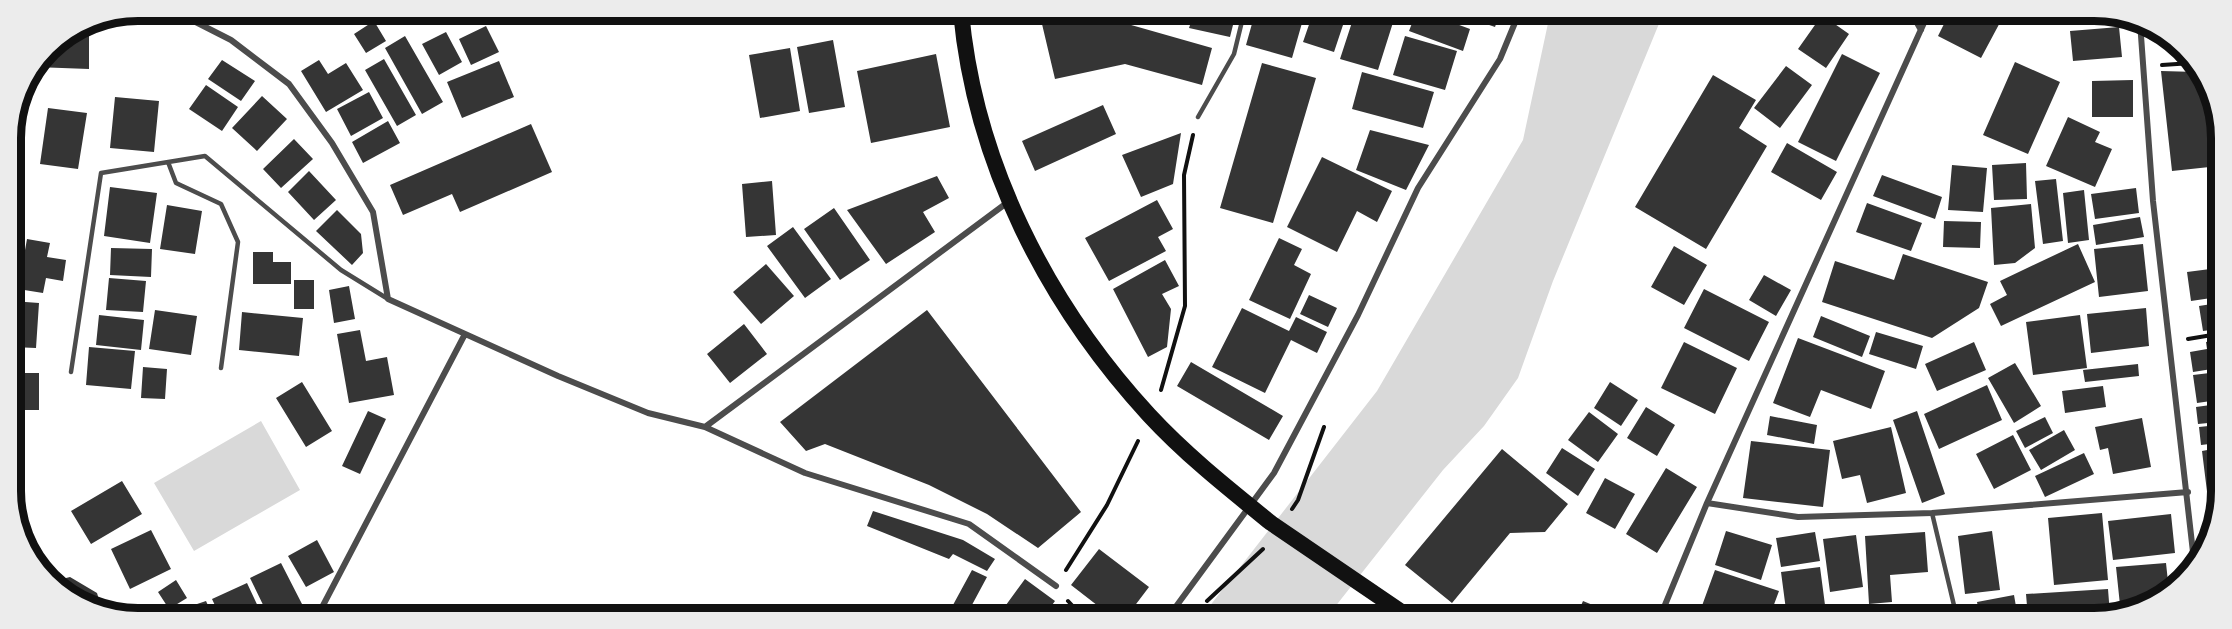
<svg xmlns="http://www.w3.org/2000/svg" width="2232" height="629" viewBox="0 0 2232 629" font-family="Overpass,sans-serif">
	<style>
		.water { fill: #d9d9d9 }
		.building { fill: #353535 }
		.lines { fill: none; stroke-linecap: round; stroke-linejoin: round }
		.path { stroke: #111; stroke-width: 4 }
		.service { stroke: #4c4c4c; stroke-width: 4.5 }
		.minor { stroke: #4c4c4c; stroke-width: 6 }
		.trunk { stroke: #111; stroke-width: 16 }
		.rim { fill: none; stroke: #111; stroke-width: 8 }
	</style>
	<rect width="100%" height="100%" fill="#fff"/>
	<path class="water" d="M1550 14H1663L1553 281 1518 378 1484 426 1443 470 1327 617 1202 616 1377 391 1523 140Z
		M261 421 300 490 194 551 154 483Z"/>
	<path class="building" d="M214 11H230L219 18Z
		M722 12H763V13L722 18Z
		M1089 13 1212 48 1202 85 1125 64 1055 79 1042 24Z
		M1194 13H1236L1230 37 1189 28Z
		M1255 13H1268L1302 23 1292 58 1246 45Z
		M1313 13H1347L1334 52 1303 42Z
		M1355 13H1396L1378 70 1340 59Z
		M1416 13H1427L1470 29 1463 51 1409 31Z
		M1474 13H1500L1495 27 1457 14Z
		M1949 14 2004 15 1981 58 1938 36Z
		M1822 15 1849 34 1826 68 1798 49Z
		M2074 15H2121V17L2074 20Z
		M374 21 386 41 366 53 354 34Z
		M486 26 499 52 471 65 459 39Z
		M2119 27 2122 57 2073 61 2070 31Z
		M446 32 462 62 439 75 422 44Z
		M67 35 89 36V69L35 67 48 48Z
		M405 36 443 102 422 114 385 48Z
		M1405 36 1457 51 1445 90 1393 75Z
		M833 40 845 107 809 113 797 47Z
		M790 48 800 111 760 118 749 55Z
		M936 54 950 127 871 143 857 71Z
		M1842 54 1880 73 1836 161 1798 142Z
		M384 59 416 115 397 126 365 70Z
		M222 60 255 81 241 101 208 79Z
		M319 60 328 74 346 63 363 90 326 112 301 71Z
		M499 61 514 97 462 118 447 82Z
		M2015 62 2060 82 2028 154 1983 135Z
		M1262 63 1316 78 1273 223 1220 208Z
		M1786 66 1812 85 1780 128 1754 108Z
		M2161 71 2197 72 2219 114V166L2172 171Z
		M1362 72 1434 92 1423 128 1352 109Z
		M1713 75 1756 100 1739 128 1767 146 1706 249 1635 207Z
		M2133 80V117H2092V81Z
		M206 85 238 107 222 131 189 109Z
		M369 92 383 118 351 136 337 109Z
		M262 96 287 119 257 151 232 128Z
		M115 97 159 101 154 152 110 148Z
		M1103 105 1116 134 1035 171 1022 141Z
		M48 108 87 113 78 169 40 164Z
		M2068 117 2100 132 2095 142 2112 149 2095 187 2046 166Z
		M388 121 400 143 363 163 352 142Z
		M531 124 552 172 460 212 452 194 403 215 390 185Z
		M1370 130 1429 145 1406 190 1356 170Z
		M1181 133 1173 184 1141 197 1122 155Z
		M294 139 313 159 281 188 263 169Z
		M1787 143 1837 172 1821 200 1771 172Z
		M1322 157 1392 191 1377 222 1357 211 1337 252 1287 227Z
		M2026 163 2027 199 1994 200 1992 165Z
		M1952 165 1987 168 1983 212 1948 210Z
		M309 171 336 200 314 220 288 192Z
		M1882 175 1942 197 1935 219 1873 196Z
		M937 176 949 198 923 212 935 232 886 264 847 210Z
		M2056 179 2063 241 2043 244 2035 181Z
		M772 181 776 235 746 237 742 184Z
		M110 187 157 193 150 243 104 236Z
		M2136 188 2139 213 2095 219 2091 194Z
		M2084 190 2089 240 2068 243 2063 193Z
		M1157 200 1173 229 1158 237 1166 251 1109 281 1085 238Z
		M1867 203 1922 223 1911 251 1856 232Z
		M2031 204 2035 248 2015 263 1994 265 1991 208Z
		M167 205 202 211 195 254 160 249Z
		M834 208 870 260 840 280 804 229Z
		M337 210 361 234 363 253 352 265 316 231Z
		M2140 217 2144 237 2096 245 2093 225Z
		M1944 221 1981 222 1980 248 1943 247Z
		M793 227 831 279 805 298 767 246Z
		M1279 238 1302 249 1294 265 1311 274 1290 319 1249 300Z
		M27 239 50 243 47 257 66 260 63 281 46 278 43 293 18 289Z
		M2078 244 2095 282 2001 326 1990 304 2007 295 2000 281Z
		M2143 244 2148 291 2099 297 2094 249Z
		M1674 246 1707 265 1684 305 1651 287Z
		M111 248 152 249 151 277 110 275Z
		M253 252H273V262H291V284H253Z
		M1903 254 1988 282 1979 308 1932 338 1822 302 1835 261 1894 280Z
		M1165 260 1179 286 1162 294 1171 309 1167 347 1148 357 1113 289Z
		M766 264 794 296 761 324 733 292Z
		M2218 268V297L2191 301 2187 272Z
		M1764 275 1791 290 1776 316 1749 300Z
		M109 278 146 281 143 312 106 310Z
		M294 280H314V309H294Z
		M349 286 355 319 334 323 329 290Z
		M1704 289 1769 322 1749 361 1684 328Z
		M1309 295 1337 308 1328 327 1300 314Z
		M12 301 39 303 36 348 12 347Z
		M2218 303V329L2203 331 2199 306Z
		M1242 308 1289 331 1296 317 1327 332 1317 353 1291 340 1265 393 1212 367Z
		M2146 308 2149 346 2091 353 2087 314Z
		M155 310 197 316 191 355 149 349Z
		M927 310 1081 512 1038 548 987 514 929 485 825 444 806 451 780 422Z
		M242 312 303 318 299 356 239 350Z
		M99 315 144 320 141 350 96 345Z
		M2080 315 2087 368 2033 375 2026 322Z
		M1821 316 1870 336 1862 357 1813 337Z
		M744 324 767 354 730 383 707 354Z
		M360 330 366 361 387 357 394 395 349 403 337 334Z
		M1876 332 1923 346 1916 369 1869 354Z
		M1798 338 1885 371 1871 409 1821 390 1810 417 1773 403Z
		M2218 340V368L2193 372 2190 352 2207 349 2206 342Z
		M1684 342 1737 368 1715 414 1661 388Z
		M1974 342 1986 370 1937 391 1925 364Z
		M89 347 135 351 131 389 86 385Z
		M1191 362 1283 416 1269 440 1177 386Z
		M2015 363 2041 406 2014 423 1988 378Z
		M2138 364 2139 376 2085 382 2083 370Z
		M143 367 167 369 165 399 141 398Z
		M2218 372V400L2197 403 2193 375Z
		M12 373H39V410H12Z
		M302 382 332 431 306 447 276 398Z
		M1610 382 1638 400 1621 426 1594 408Z
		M1987 385 2002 420 1939 449 1924 414Z
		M2103 386 2106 407 2065 413 2062 391Z
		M2218 404V422L2198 424 2196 407Z
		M1646 407 1675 425 1657 456 1627 438Z
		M368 411 386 419 360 474 342 466Z
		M1917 411 1945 494 1922 503 1893 420Z
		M1589 412 1618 434 1598 462 1568 440Z
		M1770 416 1817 425 1814 444 1767 435Z
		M2045 417 2053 433 2025 448 2016 431Z
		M2142 418 2151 467 2113 474 2108 448 2100 450 2095 427Z
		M2218 425V443L2201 445 2199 427Z
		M1891 427 1906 493 1867 503 1860 475 1842 479 1833 441Z
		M2064 430 2075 450 2041 470 2029 450Z
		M2013 435 2031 470 1994 489 1976 454Z
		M1751 441 1830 450 1823 507 1743 498Z
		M1562 448 1595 469 1578 496 1546 473Z
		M2218 448 2217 523 2212 532 2202 451Z
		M1502 449 1568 504 1545 532 1510 533 1452 603 1405 565Z
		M2084 453 2094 474 2045 497 2035 476Z
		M1666 468 1697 487 1657 553 1626 534Z
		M1605 478 1635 494 1615 529 1586 513Z
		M122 481 142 514 91 544 71 511Z
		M873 511 963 540 995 559 987 571 953 554 949 559 867 526Z
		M2102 513 2108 580 2054 585 2048 518Z
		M2171 514 2175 553 2113 560 2108 521Z
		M151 530 171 569 130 589 111 549Z
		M1726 531 1772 545 1761 580 1715 565Z
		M1992 531 2000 590 1965 594 1958 536Z
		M1815 532 1820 561 1781 567 1776 538Z
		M1925 532 1928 572 1890 575 1892 602 1869 604 1865 536Z
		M1856 535 1863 587 1830 592 1823 539Z
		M317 540 334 572 306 587 288 556Z
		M1099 549 1149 587 1127 616H1111L1071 585Z
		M281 563 302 604 280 615H268L250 578Z
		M2166 563 2169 591 2138 603 2120 605 2116 567Z
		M1820 567 1825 605 1786 610 1781 572Z
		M972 570 987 577 966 616H947Z
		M1715 570 1779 591 1769 618 1709 617 1699 614Z
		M70 577 97 593 103 613 50 582Z
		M1025 579 1055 601 1044 616H998Z
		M176 580 187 598 169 609 158 592Z
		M247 583 262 615 219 614 212 599Z
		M2108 589 2110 615 2102 618H2028L2026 594Z
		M2014 595 2018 618H1980L1977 602Z
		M206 601 212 614 173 612Z
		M1583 601 1622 617H1576Z
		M1888 608 1891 618H1856V617Z
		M166 611 167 614H140V612Z"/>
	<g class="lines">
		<path class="path" d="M2162 65 2192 63
			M2188 339 2218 334
			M1161 390 1185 306 1184 175 1193 135
			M1292 509 1298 500 1324 427
			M1066 570 1107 505 1138 441
			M1068 601 1082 616
			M1207 601 1263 549"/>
		<path class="service" d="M1198 117 1234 54 1244 13
			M168 162 176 183 221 204 238 242 221 368
			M71 372 101 173 205 156 341 270 388 299
			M1932 513 1957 618"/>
		<path class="minor" d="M174 11 231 40 289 84 332 143 373 212 388 299 558 376 648 413 705 427 805 473 969 524 1056 586
			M1912 14 1921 30
			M2140 22 2153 201 2194 561
			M705 427 1008 202
			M1707 503 1798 517 1932 513 2188 492
			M318 615 465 334
			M1169 616 1274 473 1358 315 1418 188 1500 59 1519 13
			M1660 617 1707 503 1928 14"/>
		<path class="trunk" d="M961 12C975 163 1047 304 1149 415 1186 455 1229 489 1271 523L1409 617"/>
	</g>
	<path d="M0 0H2232V629H0ZM138 21H2094A117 117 0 0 1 2211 138V491A117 117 0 0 1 2094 608H138A117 117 0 0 1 21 491V138A117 117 0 0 1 138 21Z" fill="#ececec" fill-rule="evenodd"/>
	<path class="rim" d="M138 21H2094A117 117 0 0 1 2211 138V491A117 117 0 0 1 2094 608H138A117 117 0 0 1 21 491V138A117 117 0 0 1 138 21Z"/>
</svg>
